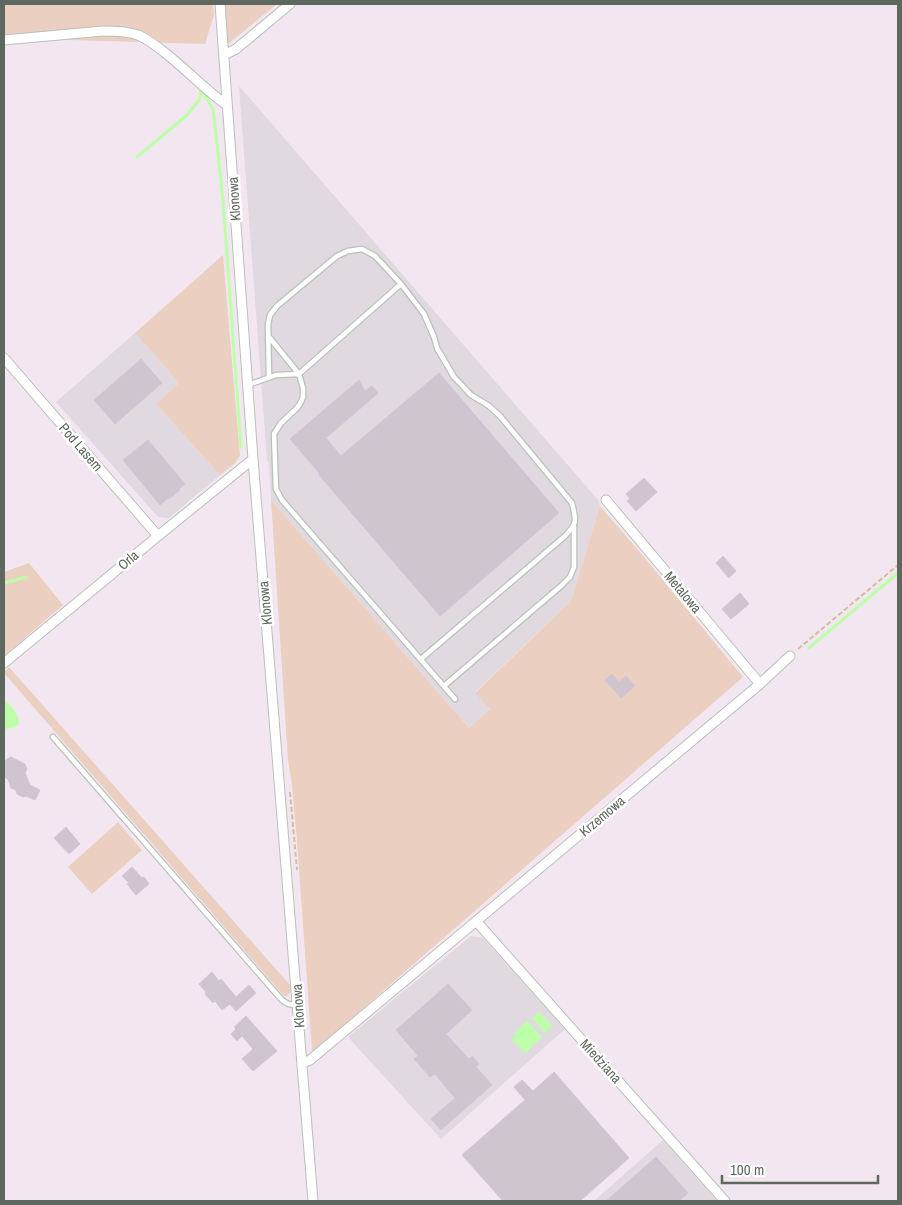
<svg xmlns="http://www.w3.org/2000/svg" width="902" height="1205" viewBox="0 0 902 1205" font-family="'Archivo Narrow',sans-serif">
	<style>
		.industrial { fill: #e0d9e0 }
		.green { fill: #ebcfc1 }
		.water { fill: #beffa9 }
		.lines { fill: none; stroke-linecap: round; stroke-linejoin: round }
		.stream { stroke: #beffa9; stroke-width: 3 }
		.building { fill: #cfc5cf; stroke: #d7c4d7 }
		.service-casing { stroke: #b9c1b9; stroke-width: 7 }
		.minor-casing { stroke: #b9c1b9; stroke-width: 11 }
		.path { stroke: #d5be9d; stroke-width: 2; stroke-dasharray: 5 2.5; stroke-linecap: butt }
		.service { stroke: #fff; stroke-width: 4.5 }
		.minor { stroke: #fff; stroke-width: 9 }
		.labels { text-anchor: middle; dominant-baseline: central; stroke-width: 5; stroke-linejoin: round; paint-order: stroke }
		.street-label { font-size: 14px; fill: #5f685e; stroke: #fff }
	</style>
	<rect width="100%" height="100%" fill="#f2e7f1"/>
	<path class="industrial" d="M239 86 599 501 600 506 571 601 475 692 490 709 469 728 271 500 269 463 267 460Z
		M135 333 179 383 156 404 220 475 169 518 158 517 56 402Z
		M471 936 483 938 565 1029 441 1139 348 1037Z
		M663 1140 717 1201H594Z"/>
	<path class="green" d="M4 4H213L214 15 205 44 4 38Z
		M225 4H277L228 44Z
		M223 255 240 456 235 463 220 475 156 404 179 383 135 333Z
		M271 500 469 728 490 709 475 693 571 601 600 506 644 557 743 677 314 1051H312L297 841 292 785 288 760Z
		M29 563 63 605 4 656V572Z
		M9 667 290 985 291 991 287 996H284L4 673V672Z
		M118 822 142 850 92 894 68 867Z"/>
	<path class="water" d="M4 700C11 704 19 715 19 724L16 727 4 729Z
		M540 1012 552 1026 545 1033 532 1018Z
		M527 1021 542 1037 525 1053 511 1039 516 1035 514 1033Z"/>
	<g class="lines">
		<path class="stream" d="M137 157 186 116 200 99 201 90 212 107 214 116 223 200 241 447
			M4 583 26 577
			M809 648 898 573"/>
	</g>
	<path class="building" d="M141 359 162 383 115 424 94 400Z
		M439 373 559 513 440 616 319 475 320 474 290 439 359 380 365 391 372 386 378 393 326 438 341 456Z
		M148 440 185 484 179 489 180 490 169 499 168 498 160 505 123 460Z
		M644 478 657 492 636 511 627 501 630 499 626 494Z
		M723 556 736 571 729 578 716 563Z
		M740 593 749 604 731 619 722 609Z
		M612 674 619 682 626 676 635 686 621 698 605 680Z
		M11 757 25 764 27 769 25 773 30 785 40 790 35 800 26 796 23 797 17 794 16 790 11 788 8 779 4 777V761Z
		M66 827 80 844 69 854 54 838Z
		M132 867 142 878 144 877 149 884 136 895 127 884 129 883 122 876Z
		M212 972 219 981 221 979 236 997 249 985 256 993 236 1011 230 1004 222 1010 215 1001 213 1003 205 994 206 992 199 984Z
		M448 984 472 1010 446 1034 469 1059 472 1056 479 1064 476 1067 492 1085 441 1130 431 1119 455 1098 435 1074 430 1077 414 1059 418 1056 396 1030Z
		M246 1016 277 1051 253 1071 242 1059 253 1049 242 1036 237 1041 231 1034 236 1029 234 1027Z
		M554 1072 629 1158 580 1201H503L462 1155 525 1100 514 1087 522 1080 533 1091Z
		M656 1157 688 1193 679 1201H606Z"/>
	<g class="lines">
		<g class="service-casing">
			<path id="service" d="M269 337 299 374 401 284
				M269 377 268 325 270 315 277 306 337 256 348 251 362 249 375 256 401 284 424 314 434 337 437 348 454 377 471 395 489 406 500 416 572 503C576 521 578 522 565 536L421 659
				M248 385 276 375 299 374 303 388V397L300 404 296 409 281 423 274 434 276 489 282 500 455 699
				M444 686 561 586 570 577 574 567V526
				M53 737 281 999C286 1004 290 1005 297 1005"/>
		</g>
		<g class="minor-casing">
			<path id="minor" d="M220 4 253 459 313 1201
				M4 40 103 31C114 31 127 31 138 35 148 39 156 46 164 52 186 69 205 90 227 105
				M224 55 236 49 290 4
				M4 358 158 536
				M606 500 760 684
				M4 663 158 536 253 459
				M476 921 725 1201
				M302 1063 310 1060 760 684 790 656"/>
		</g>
		<path class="path" d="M798 649 898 565
			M290 792 297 870"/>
		<use href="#service" class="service"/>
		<use href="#minor" class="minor"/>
	</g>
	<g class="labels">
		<g class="street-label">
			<text transform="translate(234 199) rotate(-94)">Klonowa</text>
			<text transform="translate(81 447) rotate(49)">Pod Lasem</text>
			<text transform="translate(128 560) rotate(-40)">Orla</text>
			<text transform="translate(683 592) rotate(50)">Metalowa</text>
			<text transform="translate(265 603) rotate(-95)">Klonowa</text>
			<text transform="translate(602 816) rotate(-40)">Krzemowa</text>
			<text transform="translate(298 1006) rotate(-94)">Klonowa</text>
			<text transform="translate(601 1061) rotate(48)">Miedziana</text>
		</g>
	</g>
	<rect width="902" height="1205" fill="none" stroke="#5f685e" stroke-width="10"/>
	<path d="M722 1175v8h156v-8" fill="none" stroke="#5f685e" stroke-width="2.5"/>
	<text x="730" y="1175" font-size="15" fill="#5f685e" stroke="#ffffff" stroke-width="4" paint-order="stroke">100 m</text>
</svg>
